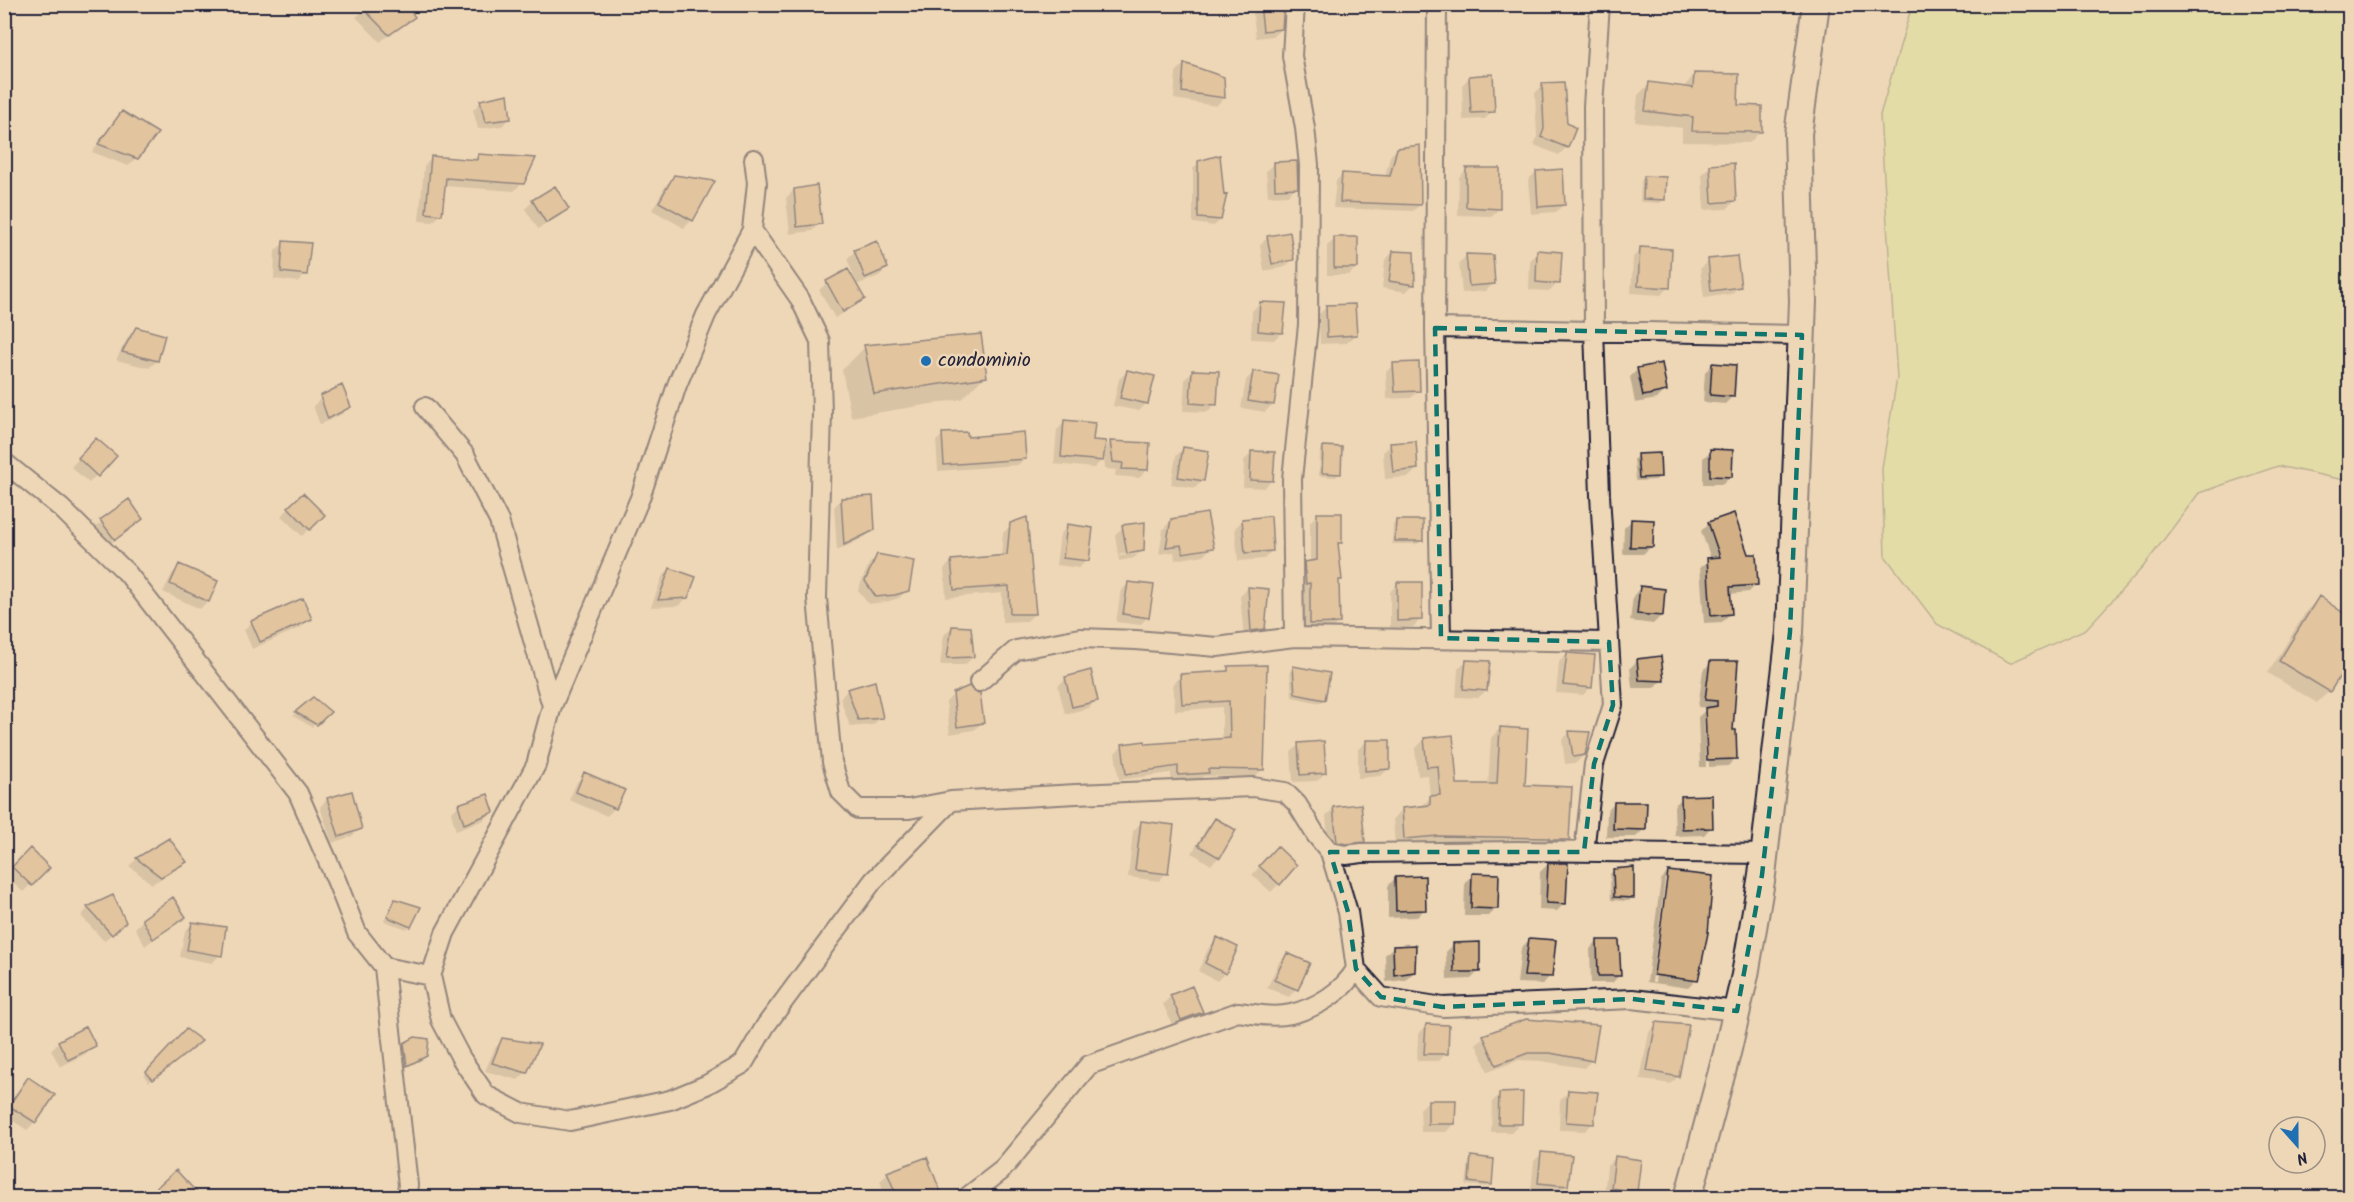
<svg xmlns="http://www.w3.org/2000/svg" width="2354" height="1202" viewBox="0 0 2354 1202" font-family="Kalam,sans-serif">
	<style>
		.green { fill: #d5e296; stroke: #7c8268; stroke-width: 1.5 }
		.shadow { fill: #0003; fill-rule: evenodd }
		.building { fill: #d2af84; stroke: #22223b; stroke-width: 1.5 }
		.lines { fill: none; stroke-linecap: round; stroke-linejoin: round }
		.minor-casing { stroke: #22223b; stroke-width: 22 }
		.secondary-casing { stroke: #22223b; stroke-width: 30 }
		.minor { stroke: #eed7b6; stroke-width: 18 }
		.secondary { stroke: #eed7b6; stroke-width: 26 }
		.marked { fill: none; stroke: #0f766e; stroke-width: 4.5; stroke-dasharray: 12 8; stroke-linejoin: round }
		.poi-dot { fill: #1f6fb2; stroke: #eed7b6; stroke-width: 2 }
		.labels { text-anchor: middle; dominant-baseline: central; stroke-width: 5; stroke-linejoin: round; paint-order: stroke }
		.poi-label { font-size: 20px; fill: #22223b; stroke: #eed7b6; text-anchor: start }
	</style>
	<rect width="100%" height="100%" fill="#eed7b6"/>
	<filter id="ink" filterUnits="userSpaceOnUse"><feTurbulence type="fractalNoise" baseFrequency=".0167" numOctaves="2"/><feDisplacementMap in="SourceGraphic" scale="12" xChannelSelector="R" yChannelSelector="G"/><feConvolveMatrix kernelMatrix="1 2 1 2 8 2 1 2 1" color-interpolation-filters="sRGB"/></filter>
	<g filter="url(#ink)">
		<path class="green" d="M1912 5H2349V481L2278 466 2199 493 2143 567 2086 629 2010 663 1937 624 1885 556 1882 468 1897 378 1880 115Z"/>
		<path class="shadow" d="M372 4 413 16 380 42 356 17Z
			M1254 4H1283L1281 29 1273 36 1256 38 1252 7Z
			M1707 4H1739L1734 10 1707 11Z
			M1184 64 1222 78 1224 98 1216 106 1174 99 1176 72Z
			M1694 75 1737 107 1760 132 1749 143 1682 142V128L1635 122 1638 95 1649 84 1683 88Z
			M1470 77 1493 111 1485 119 1463 120 1462 85Z
			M1543 85 1567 147 1559 155 1534 145 1537 138 1535 93Z
			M481 102 510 118 502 126 478 129 473 110Z
			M122 113 136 158 128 166 92 152Z
			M1397 149 1420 205 1413 211 1333 208 1336 181 1342 174 1385 177 1390 156Z
			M478 155 522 183 514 191 444 186 441 214 433 222 419 221 424 166 432 158 472 161Z
			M1199 163 1220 220 1214 226 1193 223V169Z
			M1274 163 1296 187 1288 195 1268 196 1266 171Z
			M1710 166 1735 201 1727 209 1704 210 1702 174Z
			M1467 169 1499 209 1491 216 1458 215 1459 177Z
			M1536 172 1564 204 1556 212 1531 214 1528 180Z
			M674 177 692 220 684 228 652 210 666 185Z
			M1644 177 1663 200 1660 203 1640 202 1641 181Z
			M794 190 820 223 812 231 790 234 786 198Z
			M533 201 567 209 559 217 538 229 525 209Z
			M1268 237 1293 259 1285 267 1264 271 1260 245Z
			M1335 239 1357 267 1349 275H1327V246Z
			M283 243 306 274 298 282 274 279 275 251Z
			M1641 249 1668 287 1661 295 1631 293 1633 257Z
			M855 251 887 268 879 276 856 285 863 299 856 306 835 318 819 290 827 283 856 282 847 259Z
			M1393 252 1414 284 1406 292 1382 288 1385 260Z
			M1538 252 1558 283 1550 291 1529 290 1530 260Z
			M1467 255 1494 283 1486 291 1462 293 1459 263Z
			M1708 261 1739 287 1731 294 1704 298 1700 269Z
			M1260 303 1282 332 1274 340 1251 339 1252 311Z
			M1326 307 1355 335 1347 343 1320 344 1319 314Z
			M136 329 157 361 149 368 116 360 128 337Z
			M865 347 985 376 962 399 851 417 842 370Z
			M1394 364 1418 391 1411 398 1387 399 1386 372Z
			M1713 364 1733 396 1725 404 1703 402 1705 372Z
			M1638 369 1665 391 1657 399 1635 403 1630 377Z
			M1193 371 1215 404 1208 412 1183 411 1185 379Z
			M1127 372 1147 403 1139 411 1113 406 1119 379Z
			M1254 372 1273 404 1265 412 1241 408 1246 380Z
			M341 387 350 406 342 414 320 425 313 406 321 398Z
			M1065 422 1104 449 1110 442 1148 444 1147 470 1139 478 1115 476 1116 470 1105 469 1104 458 1094 468 1054 464 1057 430Z
			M943 435 966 439 1024 459 1018 465 938 471 936 441Z
			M1391 445 1417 469 1409 477 1385 479 1383 452Z
			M89 447 115 456 89 483 71 467Z
			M1323 447 1340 473 1336 477 1319 476 1320 451Z
			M1184 448 1203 480 1195 488 1171 484 1176 456Z
			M1711 451 1731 476 1723 484H1703V458Z
			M1252 453 1272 480 1264 488 1243 487 1244 460Z
			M1638 456 1660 476 1656 480 1636 481 1634 459Z
			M303 495 323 515 302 536 281 516Z
			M842 499 873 529 865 537 837 551 834 507Z
			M128 501 141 518 106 547 93 529Z
			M1318 514 1340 542 1336 546 1340 579 1337 582 1338 623 1330 630 1303 631 1302 590 1299 591 1297 571 1305 563H1310V522Z
			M1172 520 1212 547 1204 555 1175 560 1174 552 1159 554 1163 529Z
			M1243 520 1272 551 1264 559 1238 561 1235 528Z
			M1632 520 1651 547 1643 554H1623L1624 528Z
			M1396 521 1421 541 1418 544H1392L1393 525Z
			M1709 523 1757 584 1749 592 1729 594 1730 614 1722 622 1704 623 1700 567 1711 559 1701 531Z
			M1011 525 1035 613 1027 621 1002 622V593L946 598 944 569 952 561 1001 557 1003 533Z
			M1068 526 1087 560 1079 568 1056 565 1060 534Z
			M1123 527 1142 550 1134 558 1119 561 1115 535ZM1137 551V554L1119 556V554Z
			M877 556 907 590 899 598 886 602 868 604 858 590 869 564Z
			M179 566 208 601 200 609 163 592 172 574Z
			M670 569 687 597 679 606 651 607 662 577Z
			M1129 583 1148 617 1140 625 1116 622 1121 591Z
			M1397 584 1421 619 1413 627 1390 628V592Z
			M1248 588 1264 629 1256 637 1244 638 1240 596Z
			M1640 588 1661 616 1653 624 1630 621 1633 596Z
			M2319 598 2350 619V658L2329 691 2317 703 2268 673 2307 610Z
			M310 619 302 627 252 649 244 630 252 622Z
			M952 627 973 657 965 665H940L944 635Z
			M1567 654 1591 687 1583 695 1556 693 1559 662Z
			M1638 660 1662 680 1654 688H1632L1630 668Z
			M1466 661 1486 691 1478 698 1456 697 1458 669Z
			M1711 663 1732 732 1735 758 1728 766 1709 767 1707 714H1704L1706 767H1700L1698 717 1708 708 1698 707 1703 670Z
			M1229 667 1262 769 1255 777 1204 776 1199 780 1171 782V773L1119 780 1115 753 1122 746 1222 740V707L1175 711 1173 683 1181 676 1223 673Z
			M1293 667 1324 700 1320 703 1292 697 1290 671Z
			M1066 678 1096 700 1089 708 1065 714 1058 686Z
			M848 690 881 717 873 725 850 727 840 698Z
			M954 694 982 723 974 730 950 734 946 702Z
			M313 699 328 712 312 727 293 716Z
			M1500 728 1523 786 1568 840 1558 849 1395 848 1393 819 1402 810 1420 808 1430 798 1428 775 1418 776 1415 749 1425 739 1456 785 1488 786 1491 738Z
			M1570 732 1584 755 1576 763 1565 764 1562 740Z
			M1366 742 1389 768 1381 776 1358 778V749Z
			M1299 745 1325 773 1317 781 1293 782 1291 752Z
			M585 774 615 808 607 816 569 800 577 782Z
			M1682 798 1711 827 1704 835 1675 836 1674 806Z
			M327 799 360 828 352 836 332 843 320 807Z
			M1615 803 1644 829 1636 837H1606L1607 811Z
			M459 805 492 812 484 820 456 831 451 813Z
			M1333 809 1364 841 1356 849H1329L1326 816Z
			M1215 820 1219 857 1211 865 1192 853 1207 827Z
			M1141 823 1166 873 1159 881 1128 877 1133 831Z
			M169 840 185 862 177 869 152 884 129 866 137 859Z
			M30 850 47 868 23 892 5 875Z
			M1269 856 1279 884 1271 892 1252 875Z
			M1548 864 1565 903 1557 911 1539 910 1540 872Z
			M1613 871 1632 897 1629 901 1611 900 1610 874Z
			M1668 872 1696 980 1688 988 1647 982 1661 880ZM1665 879H1668L1655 982H1652Z
			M1473 875 1497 908 1489 916H1464L1465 882Z
			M1395 878 1425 909 1417 917 1388 918V886Z
			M88 908 119 927 104 941 81 916Z
			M184 916 145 946 135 928 143 920Z
			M385 918 409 927 407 929 384 921Z
			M193 923 220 955 212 963 180 957 185 931Z
			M1217 939 1225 973 1217 981 1198 971 1209 947Z
			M1529 940 1550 976 1543 984 1517 983 1521 948Z
			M1597 941 1620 975 1612 983H1591L1590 949Z
			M1454 944 1479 971 1471 979 1447 980 1446 952Z
			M1393 947 1414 972 1406 980 1386 982 1385 955Z
			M1287 955 1296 989 1289 997 1267 988 1279 962Z
			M1171 996 1201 1012 1194 1020 1173 1027 1163 1004Z
			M1526 1020 1591 1061 1584 1068 1541 1061 1519 1060 1488 1072 1476 1044 1483 1037Z
			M1656 1024 1678 1077 1670 1084 1640 1079 1649 1032Z
			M1426 1026 1447 1053 1439 1061H1417L1418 1034Z
			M186 1031 197 1044 149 1082 144 1076Z
			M503 1040 526 1072 518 1080 485 1071 495 1048Z
			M59 1042 94 1045 87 1053 60 1067 51 1050Z
			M405 1044 426 1055 404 1068 401 1048Z
			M28 1079 53 1095 35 1122 27 1130 4 1115V1110Z
			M1568 1092 1593 1123 1585 1131 1559 1130 1560 1100Z
			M1500 1094 1520 1124 1512 1132H1491L1492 1102Z
			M1428 1101 1454 1124 1446 1132H1421L1420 1109Z
			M1542 1153 1566 1185 1559 1193 1531 1190 1534 1161Z
			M1472 1157 1491 1184 1487 1187 1466 1185 1469 1161Z
			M1615 1158 1635 1191 1628 1198 1604 1196 1607 1166Z
			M888 1174 939 1193 934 1198H886L880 1181Z"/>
		<path class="building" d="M359 4H406L415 17 389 35Z
			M1260 4H1284L1282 29 1263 31Z
			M1184 63 1224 77 1225 98 1182 92Z
			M1694 73 1739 74 1738 105 1762 106V132L1692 131 1693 117 1645 111 1649 82 1693 88Z
			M1493 74 1495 112 1471 113 1469 76Z
			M1564 82 1567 123 1576 128 1568 148 1541 137 1544 129 1542 83Z
			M508 94 511 119 485 122 480 100Z
			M122 111 158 133 138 159 98 144Z
			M1420 145 1421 205 1340 202 1342 173 1390 176 1397 148Z
			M478 154 536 158 524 184 446 178 442 215 426 213 431 156 477 160Z
			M1220 155 1224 195 1227 194 1221 220 1198 218V161Z
			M1297 161 1298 188 1275 189 1274 162Z
			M1734 163 1736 201 1712 203 1710 165Z
			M1466 168H1500V209L1466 207Z
			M1563 169 1565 205 1538 207 1536 171Z
			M674 175 715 181 693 221 659 202Z
			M1644 176 1666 177 1665 200 1643 199Z
			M817 185 822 224 797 227 794 189Z
			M555 186 569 209 546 223 532 200Z
			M1290 232 1294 260 1272 264 1267 236Z
			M1334 237H1358V268H1334Z
			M283 241 311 243 307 275 281 272Z
			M877 241 888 268 865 278 854 250Z
			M1640 247 1672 249 1670 288 1638 286Z
			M1537 250 1562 252 1560 284 1536 282Z
			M1393 251 1414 252 1415 285 1389 281Z
			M1466 254 1493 255 1495 284 1469 286Z
			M1737 256 1741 287 1711 291 1708 259Z
			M848 269 865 299 843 312 826 281Z
			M1260 302 1286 303 1283 333 1258 331Z
			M1355 304 1357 335 1327 337 1326 305Z
			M136 327 165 335 158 361 122 352Z
			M981 334 987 377 874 394 864 345Z
			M1419 362 1420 391 1395 392 1393 363Z
			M1662 363 1667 391 1643 396 1637 368Z
			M1712 363 1736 365 1734 397 1710 395Z
			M1127 370 1155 376 1148 404 1120 398Z
			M1192 370 1219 371 1217 405 1190 403Z
			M1253 371 1279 375 1274 405 1248 401Z
			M342 385 351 407 328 419 320 396Z
			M1064 420 1095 423 1093 440 1106 441 1103 461 1061 457Z
			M967 432 968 437 1024 432 1026 459 944 465 942 433Z
			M96 438 117 456 98 477 78 458Z
			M1110 441 1150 443 1148 470 1122 469 1123 463 1113 462Z
			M1416 441 1418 469 1393 472 1390 443Z
			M1323 446 1342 447 1341 474 1322 473Z
			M1183 447 1209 451 1204 481 1178 477Z
			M1710 449 1733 450 1732 477 1710 476Z
			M1251 451 1275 452 1273 481 1250 480Z
			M1660 453 1661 477 1639 478 1637 454Z
			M303 493 325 515 310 530 288 507Z
			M873 496 875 530 844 545 841 498Z
			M129 499 143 519 115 540 100 520Z
			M1207 513 1214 548 1183 553 1181 545 1166 547 1171 519Z
			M1317 513H1342V543H1338L1342 580H1339L1340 623 1310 624V583L1306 584 1304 562 1317 560Z
			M1734 513 1748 554H1756L1758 585 1730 587 1732 614 1711 616 1707 558 1720 557 1708 522Z
			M1271 516 1273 551 1245 553 1242 519Z
			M1027 517 1036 614H1010L1009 586 954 590 951 560 1007 555 1010 523Z
			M1631 519 1654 520 1653 547H1630Z
			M1396 520H1423V541H1395Z
			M1145 522 1144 551 1127 554 1122 525Z
			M1067 524 1093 528 1089 561 1063 558Z
			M877 554 914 561 909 591 895 595 876 597 865 581Z
			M179 564 218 581 209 602 170 584Z
			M670 568 696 577 688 598 658 600Z
			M1128 582 1154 585 1149 618 1123 614Z
			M1397 582H1422V620L1397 621Z
			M1640 586 1665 589 1663 616 1637 614Z
			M1248 587 1269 589 1265 629 1251 631Z
			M2319 596 2349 617V661L2330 692 2279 661Z
			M303 598 312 619 260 642 251 621Z
			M952 626 971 627 974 657 947 658Z
			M1567 653 1595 655 1592 688 1563 685Z
			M1661 656 1664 681 1639 680 1637 659Z
			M1466 660 1490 661 1487 691 1463 689Z
			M1710 661H1738L1733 730H1736L1737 759 1707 760 1705 708 1717 706V701L1705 700Z
			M1267 665 1264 770 1208 769 1209 773 1178 775V766L1126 774 1122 744 1145 741 1146 744 1230 738 1229 701 1182 704 1180 674 1228 671V666Z
			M1293 666 1330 673 1325 700 1295 694Z
			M1091 670 1098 701 1072 707 1065 677Z
			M875 681 883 718 858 720 847 689Z
			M969 686 975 692 980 693 984 723 957 727 953 693Z
			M313 697 331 712 317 725 295 712Z
			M1500 727 1528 729 1525 785 1572 787 1569 840H1549V838L1438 836 1404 839 1402 808 1430 805V796L1440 795 1438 766 1427 767 1424 738 1453 735 1457 784H1497Z
			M1569 731 1590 732 1585 755 1573 757Z
			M1366 740H1390V769L1365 771Z
			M1324 741 1326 773 1300 775 1298 743Z
			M584 772 625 790 616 809 576 792Z
			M352 791 362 829 339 837 327 798Z
			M488 794 494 812 464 824 458 804Z
			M1712 795 1713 828 1682 829 1681 796Z
			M1614 802H1647L1646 830 1613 829Z
			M1361 804 1365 842 1346 844 1337 842 1333 807Z
			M1215 818 1236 830 1220 858 1198 845Z
			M1141 821 1174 825 1168 874 1135 870Z
			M169 838 187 862 161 877 136 858Z
			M1277 846 1297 865 1280 885 1259 866Z
			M30 848 50 868 32 886 12 867Z
			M1548 863H1568L1566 904 1546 903Z
			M1634 867V898L1614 897 1613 869Z
			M1668 871 1713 876 1708 933 1698 981 1654 975Z
			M1472 873 1499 874 1498 909 1471 908Z
			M1425 876 1426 910 1396 911 1395 877Z
			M113 895 126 922 112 935 87 907Z
			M173 897 186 917 153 939 142 919Z
			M395 899 421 907 411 927 387 917Z
			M192 922 226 927 222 956 187 950Z
			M1217 937 1238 947 1226 974 1205 963Z
			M1529 938 1556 940 1552 977 1524 976Z
			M1597 940H1619L1621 976H1598Z
			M1480 942V972H1454L1453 943Z
			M1416 945 1415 972 1394 975 1393 946Z
			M1287 953 1310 963 1298 990 1274 980Z
			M1192 986 1203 1012 1181 1020 1170 995Z
			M1526 1019 1599 1025 1593 1061 1550 1053H1528L1496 1065 1483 1035Z
			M1656 1022 1689 1025 1679 1077 1647 1071Z
			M1426 1024 1449 1025 1448 1054H1424Z
			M86 1026 96 1046 68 1060 58 1041Z
			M186 1029 202 1041 153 1080 146 1072Z
			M415 1037 429 1039 427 1056 407 1066 404 1043Z
			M502 1038 540 1044 527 1073 492 1063Z
			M28 1077 55 1095 36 1123 9 1106Z
			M1568 1090 1598 1092 1594 1124 1566 1122Z
			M1523 1092 1522 1124H1498L1499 1093Z
			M1428 1100H1456L1455 1124H1428Z
			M1541 1152 1572 1155 1568 1186 1538 1183Z
			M1471 1156 1494 1159 1492 1185 1469 1182Z
			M1615 1156 1641 1160 1637 1192 1611 1188Z
			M927 1157 941 1193 928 1197H897L887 1172Z
			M176 1170 201 1197H146Z"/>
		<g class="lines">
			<g class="minor-casing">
				<path id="minor" d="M1437 4 1435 328 1802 335
					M754 159 757 183 752 230 800 299 820 341 822 413 817 598 832 762 841 792 858 809H909L951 801 1076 794 1253 787 1285 792 1297 804 1316 835 1330 852 1346 855 1362 853 1518 851 1765 854
					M1435 328 1441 638
					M425 407 465 455 499 521 552 706 536 765 445 933 431 976 441 1020 461 1058 486 1095 521 1113 570 1121 670 1100 706 1085 743 1064 766 1025 873 881 951 801
					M4 462 61 508 128 574 298 793 337 882 357 933 384 967 431 976
					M1294 637 1292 479 1308 325 1309 165 1305 128 1292 56 1295 4
					M979 682 1016 650 1080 638 1136 640 1217 647 1294 637 1609 642
					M552 706 640 498 677 385 706 315 752 230
					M1330 852 1348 912 1356 969 1381 997 1443 1007 1632 999 1737 1011
					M1584 852 1594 764 1613 705 1600 495 1594 330 1593 106 1600 4
					M384 967 408 1185 406 1198
					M966 1198 1001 1171 1089 1065 1238 1012C1255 1014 1274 1018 1291 1014 1316 1008 1343 992 1356 969"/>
			</g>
			<g class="secondary-casing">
				<path id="secondary" d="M1688 1198 1727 1053 1745 975 1762 875 1790 632 1803 301 1798 134 1816 4"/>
			</g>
			<use href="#minor" class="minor"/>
			<use href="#secondary" class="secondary"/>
		</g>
	</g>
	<path d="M0 0H2354V1202H0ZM1435 328 1802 335 1790 632 1762 875 1737 1011 1632 999 1443 1007 1381 997 1356 969 1348 912 1330 852H1584L1594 764 1613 705 1609 642 1441 638Z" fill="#eed7b6" fill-opacity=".55" fill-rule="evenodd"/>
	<path class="marked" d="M1435 328 1802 335 1790 632 1762 875 1737 1011 1632 999 1443 1007 1381 997 1356 969 1348 912 1330 852H1584L1594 764 1613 705 1609 642 1441 638Z"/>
	<circle class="poi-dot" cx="926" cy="361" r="6"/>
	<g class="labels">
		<g class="poi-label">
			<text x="938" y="361">condominio</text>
		</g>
	</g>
	<rect width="2354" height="1202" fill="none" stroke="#eed7b6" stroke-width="24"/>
	<rect x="12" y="12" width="2330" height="1178" fill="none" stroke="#22223b" stroke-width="2" filter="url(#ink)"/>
	<g transform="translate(2297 1145) rotate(159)"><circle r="28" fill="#eed7b6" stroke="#9c8f85" stroke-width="1.5"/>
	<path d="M0-4.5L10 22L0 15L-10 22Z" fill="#1f6fb2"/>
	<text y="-9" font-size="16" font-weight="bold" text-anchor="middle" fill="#22223b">N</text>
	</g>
</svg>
